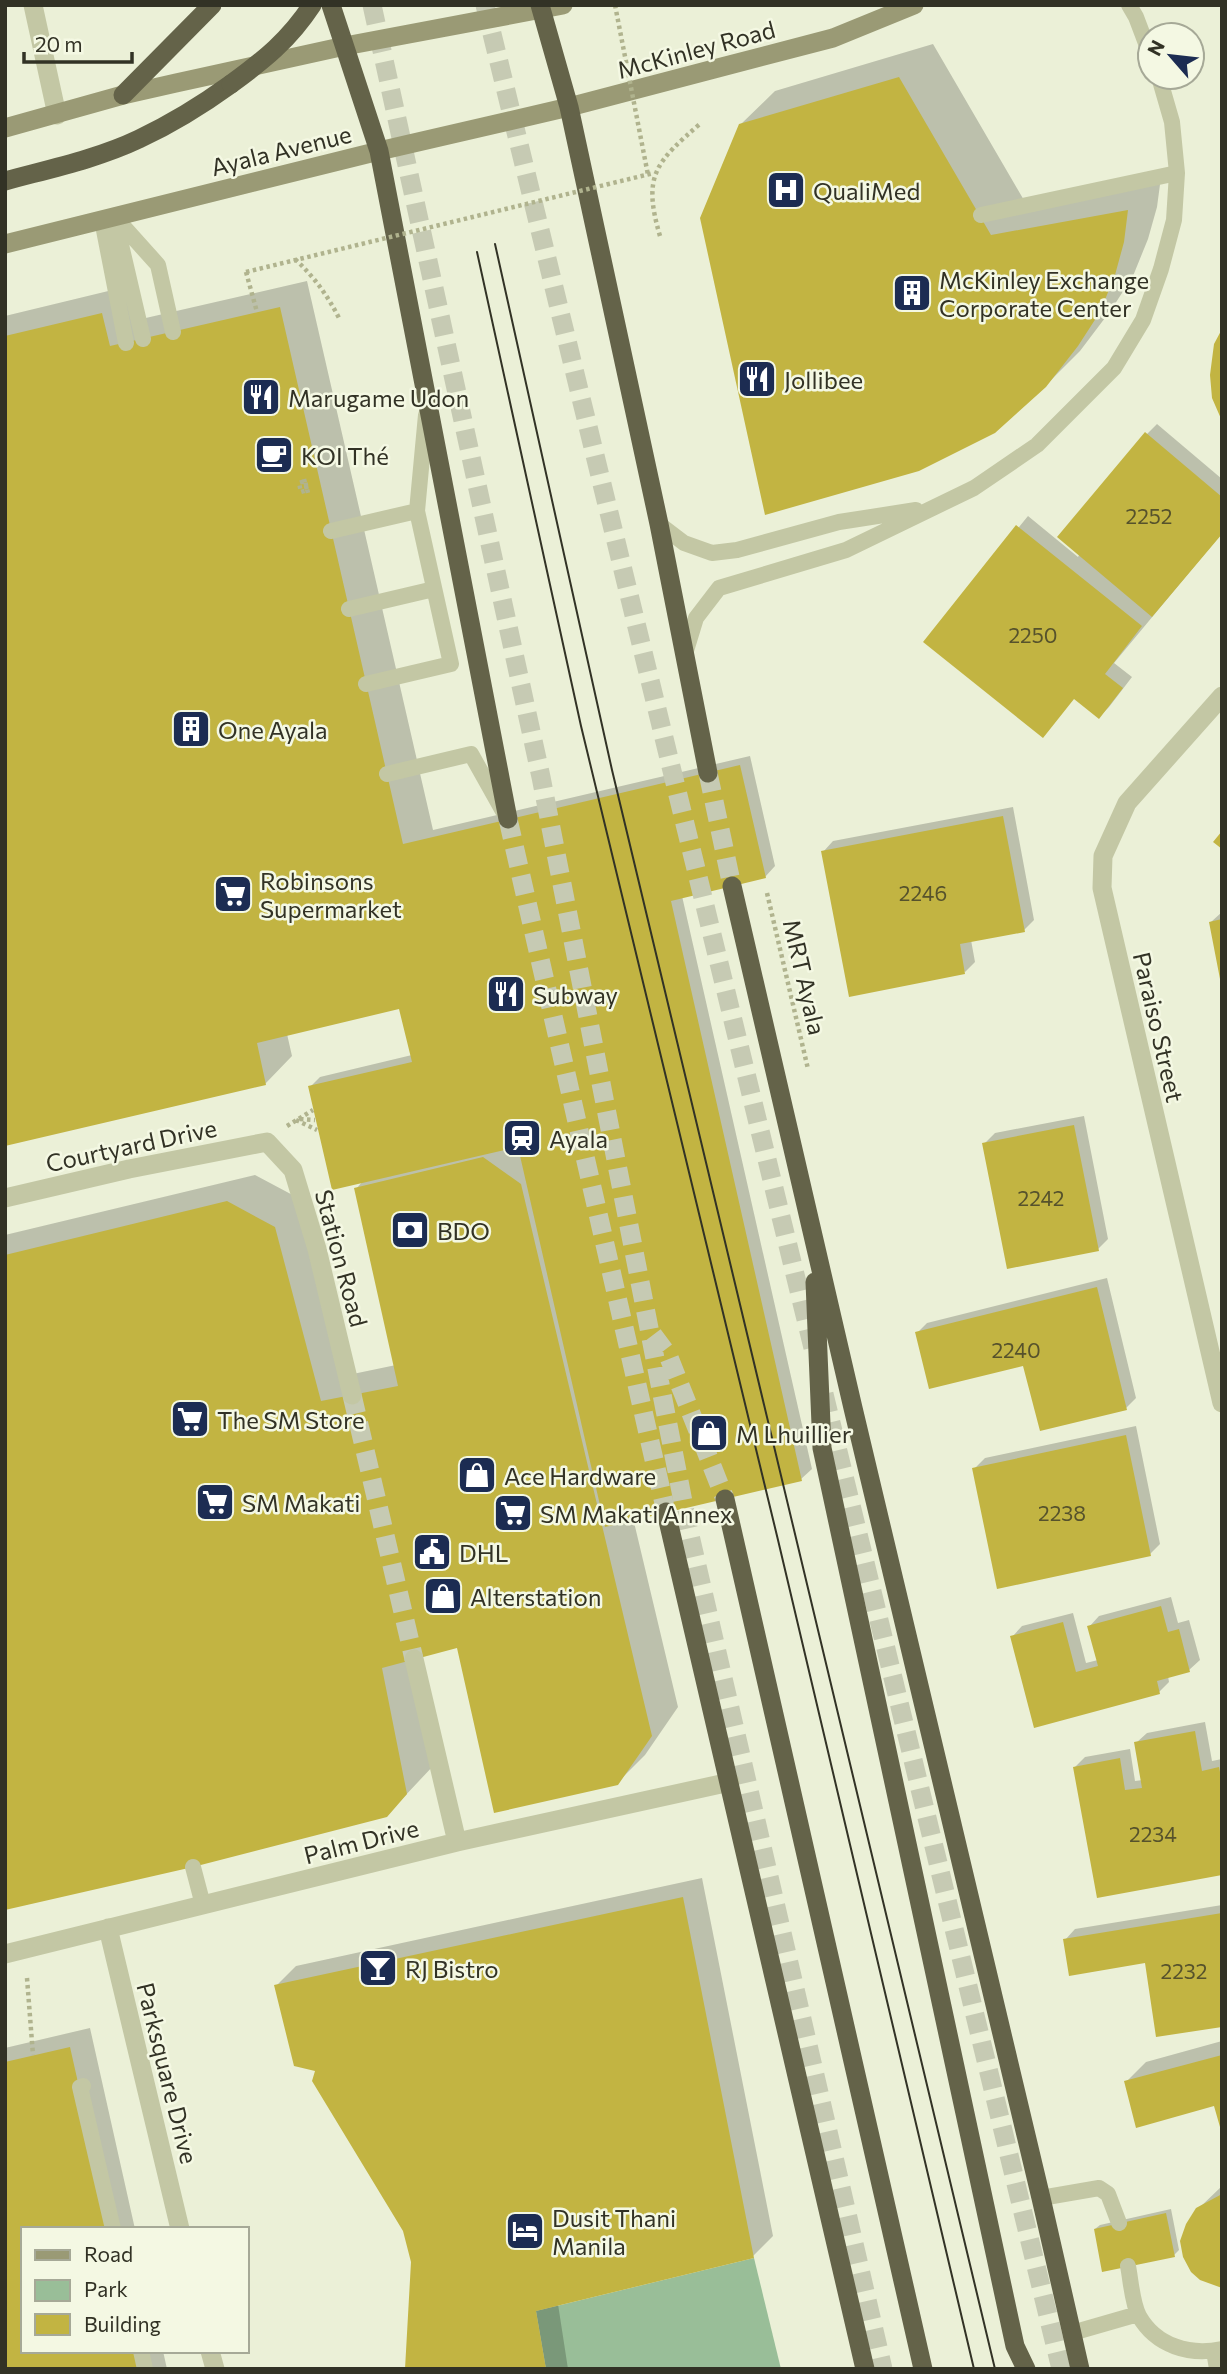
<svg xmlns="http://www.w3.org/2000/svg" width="1227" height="2374" viewBox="0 0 1227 2374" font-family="Commissioner,sans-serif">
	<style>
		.green { fill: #99be98 }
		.shadow { fill: #0003 }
		.building { fill: #c2b442 }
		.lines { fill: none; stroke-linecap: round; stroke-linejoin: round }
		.minor-tunnel { stroke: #c6cab3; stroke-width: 19; stroke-dasharray: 19 10; stroke-linecap: butt }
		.primary-tunnel { stroke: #c6cab3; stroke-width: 19; stroke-dasharray: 19 10; stroke-linecap: butt }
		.trunk-tunnel { stroke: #c6cab3; stroke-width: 19; stroke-dasharray: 19 10; stroke-linecap: butt }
		.path { stroke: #b0b38e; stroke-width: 4.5; stroke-dasharray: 3.5 3.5; stroke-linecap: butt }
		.service { stroke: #c3c7a4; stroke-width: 16 }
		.minor { stroke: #c3c7a4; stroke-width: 19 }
		.secondary { stroke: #9a9a75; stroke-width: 19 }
		.trunk { stroke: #646349; stroke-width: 19 }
		.tram { stroke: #323225; stroke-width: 2 }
		.path-bridge { stroke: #b0b38e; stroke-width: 4.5; stroke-dasharray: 3.5 3.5; stroke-linecap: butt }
		.trunk-bridge { stroke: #646349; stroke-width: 19 }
		.labels { text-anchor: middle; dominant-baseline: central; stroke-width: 5; stroke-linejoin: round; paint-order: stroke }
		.number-label { font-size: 21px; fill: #56522c }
		.street-label { font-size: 24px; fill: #323225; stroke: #f4f8e3 }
		.poi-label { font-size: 24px; fill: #323225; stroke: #f4f8e3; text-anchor: start }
	</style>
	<rect width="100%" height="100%" fill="#ebf0d7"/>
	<path class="green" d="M754 2258 781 2369H546L536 2311Z"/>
	<path class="shadow" d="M933 44 1025 202 1161 177 1157 207 1148 239 1133 276 1111 310 1080 351 1045 386 740 125 775 91Z
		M307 281 433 830 750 756 775 866 765 877 682 896 812 1469 801 1479 633 1518 678 1707 645 1755 617 1783 458 1646 412 1658 434 1765 387 1815 5 1909V1235L255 1175 302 1200 348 1375 396 1365 356 1189 363 1181 310 1087 320 1077 412 1055 401 1007 287 1034 292 1056 265 1084 5 1144V316L129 286 137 320Z
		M1157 424 1222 479V533L1114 663 1132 677 1109 707 1099 717 1075 697 1043 735 925 642 1028 516 1078 557 1147 434Z
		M1013 807 1034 920 1024 930 971 940 975 962 965 972 823 852 833 841Z
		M1222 912V976L1211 922Z
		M1084 1116 1108 1239 1098 1249 984 1144 995 1133Z
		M1107 1278 1136 1398 1126 1408 1025 1364 917 1333 927 1323Z
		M1136 1426 1160 1544 1150 1554 974 1469 985 1458Z
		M1171 1597 1178 1623 1189 1620 1200 1660 1189 1670 1168 1676 1169 1682 1159 1692 1035 1726 1012 1637 1022 1626 1073 1613 1086 1663 1098 1660 1089 1627 1099 1616Z
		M1205 1722 1212 1761 1222 1759V1873L1075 1767 1085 1757 1130 1749 1135 1781 1143 1780 1136 1743 1147 1733Z
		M702 1878 773 2236 753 2256 558 2304 568 2369H407L412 2262 405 2231 317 2070 276 1986 296 1966Z
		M1222 1905V2025L1146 1961 1065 1940 1075 1929Z
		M90 2028 135 2229H23V2351H163L167 2369H5V2048Z
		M1222 2041V2132L1216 2104 1126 2082 1146 2062Z
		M1222 2186V2286L1197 2210Z
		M1171 2209 1179 2250 1174 2255 1095 2229 1100 2225Z"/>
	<path class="building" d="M899 77 991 235 1128 210 1124 242 1115 275 1100 312 1078 346 1046 387 995 433 919 471 765 515 700 218 739 124Z
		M280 307 403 844 740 765 766 878 671 901 802 1481 605 1527 518 1147 332 1190 308 1086 412 1062 399 1009 257 1043 266 1085 5 1146V336L102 313 110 346Z
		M1222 329V421L1212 398 1210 375 1214 344Z
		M1145 432 1222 497V534L1152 617 1057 537Z
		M1016 525 1142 626 1105 674 1123 688 1099 719 1074 699 1043 738 923 642Z
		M1003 816 1025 932 960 944 965 974 849 997 821 851Z
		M1222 831V849L1213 842Z
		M1222 919V978L1220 979 1209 922Z
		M1074 1125 1099 1251 1007 1269 982 1143Z
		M483 1157 521 1184 652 1736 618 1785 494 1813 457 1648 382 1668 407 1794 387 1817 193 1867 5 1910V1255L227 1201 275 1227 321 1401 398 1386 354 1188Z
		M1097 1287 1127 1410 1040 1431 1023 1366 929 1389 915 1332Z
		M1126 1435 1151 1556 997 1589 972 1468Z
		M1161 1606 1168 1632 1179 1629 1190 1672 1157 1681 1160 1694 1034 1728 1010 1636 1063 1622 1076 1672 1098 1666 1087 1626Z
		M1195 1731 1202 1771 1219 1767 1222 1782V1875L1097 1898 1073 1767 1120 1758 1125 1790 1142 1788 1134 1742Z
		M683 1897 754 2258 536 2311 546 2369H405L411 2262 403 2231 312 2081 315 2071 294 2066 274 1985Z
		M1222 1913V2027L1156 2037 1145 1963 1069 1976 1063 1939Z
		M70 2047 111 2229H23V2351H139L143 2369H5V2062Z
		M1222 2055V2134L1214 2106 1136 2128 1124 2081Z
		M1222 2194V2288L1200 2280 1191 2272 1183 2257 1180 2241 1186 2224 1196 2208Z
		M1166 2213 1175 2257 1102 2272 1094 2229Z"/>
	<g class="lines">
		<path class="minor-tunnel" d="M352 1395 414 1659"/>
		<path class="primary-tunnel" d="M708 773 732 886"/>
		<path class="trunk-tunnel" d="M372 5 541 777 688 1527 883 2369
			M485 5 813 1348
			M508 819 666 1512
			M653 1335 668 1355 725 1499
			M824 1394 1061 2369"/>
		<path class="path" d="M660 236C642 175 656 162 701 123
			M295 259C315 278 328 296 340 320
			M246 272 257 312
			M304 479 307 490 301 492 299 483 305 481 308 493
			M767 893 808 1069
			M300 1119 315 1120
			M296 1120 317 1130
			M287 1126 313 1110
			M27 1978 33 2055"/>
		<path class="service" d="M1129 5 1136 17 1150 54
			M981 215 1177 173
			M115 217 158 265 173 332
			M115 219 143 339
			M102 220 126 343
			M659 524 684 543 712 553 737 550 839 522 916 510
			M331 531 417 511
			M349 609 434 589
			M685 654 696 618 719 588 846 550 974 488 1037 445 1114 368 1143 320 1161 269 1174 220 1177 173 1172 122 1159 77
			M366 684 451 664 417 511 426 415
			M387 774 471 754 503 811
			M193 1867 203 1905
			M83 2086 80 2087 113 2229
			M1041 2198 1099 2188 1108 2194 1119 2223
			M1128 2266C1131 2281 1132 2303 1139 2316 1156 2346 1190 2356 1222 2349
			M1072 2333 1138 2314
			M141 2351 145 2369
			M1214 2351 1217 2369"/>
		<path class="minor" d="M33 5 57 115
			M1222 696 1127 803 1103 856 1102 888 1222 1403
			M5 1198 129 1169 267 1142 293 1170 317 1249 352 1395
			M414 1659 457 1842
			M108 1928 180 2229
			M5 1954 457 1842 730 1782
			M210 2351 215 2369"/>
		<path class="secondary" d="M5 128 123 95 176 83 345 46 563 5
			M5 244 379 151 569 107 714 69 833 38 914 5"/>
		<path class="trunk" d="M331 5 379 151 508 819
			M540 5 569 107 659 524 708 773
			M123 95 212 5
			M5 181C49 169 97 159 139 139 171 124 202 105 231 84
			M732 886 853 1408 1041 2198 1080 2369
			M815 1282 822 1448 1015 2346 1026 2369
			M725 1499 923 2369
			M666 1512 865 2369"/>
		<path class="tram" d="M495 244 612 770 995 2369
			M477 252 581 726 778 1540 974 2369"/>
		<path class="path-bridge" d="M615 5 648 175
			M246 272 654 173"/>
		<path class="trunk-bridge" d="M231 84C264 60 289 40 312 5"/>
	</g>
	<defs>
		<g id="hospital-square" transform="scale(2.0125)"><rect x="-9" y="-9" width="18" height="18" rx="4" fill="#1c2c52" stroke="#f4f8e3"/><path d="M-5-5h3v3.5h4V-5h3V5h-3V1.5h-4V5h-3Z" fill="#fff"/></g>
		<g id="building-square" transform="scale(2.0125)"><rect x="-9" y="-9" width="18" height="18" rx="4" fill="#1c2c52" stroke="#f4f8e3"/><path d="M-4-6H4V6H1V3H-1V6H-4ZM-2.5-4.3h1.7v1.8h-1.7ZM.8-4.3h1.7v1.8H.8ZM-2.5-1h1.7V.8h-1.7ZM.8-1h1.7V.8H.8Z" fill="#fff"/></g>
		<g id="restaurant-square" transform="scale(2.0125)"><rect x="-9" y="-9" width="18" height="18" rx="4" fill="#1c2c52" stroke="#f4f8e3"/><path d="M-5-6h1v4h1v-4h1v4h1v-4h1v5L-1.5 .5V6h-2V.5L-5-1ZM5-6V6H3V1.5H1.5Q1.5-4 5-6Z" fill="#fff"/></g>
		<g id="cafe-square" transform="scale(2.0125)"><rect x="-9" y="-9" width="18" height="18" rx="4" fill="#1c2c52" stroke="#f4f8e3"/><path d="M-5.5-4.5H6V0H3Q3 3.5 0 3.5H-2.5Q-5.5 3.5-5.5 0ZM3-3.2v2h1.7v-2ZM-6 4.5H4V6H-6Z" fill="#fff"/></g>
		<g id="supermarket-square" transform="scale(2.0125)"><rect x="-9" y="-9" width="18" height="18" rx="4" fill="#1c2c52" stroke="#f4f8e3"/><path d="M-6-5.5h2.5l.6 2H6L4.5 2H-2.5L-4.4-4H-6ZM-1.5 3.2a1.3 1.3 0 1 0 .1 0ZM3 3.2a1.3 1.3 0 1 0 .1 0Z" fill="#fff"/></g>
		<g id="station-square" transform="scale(2.0125)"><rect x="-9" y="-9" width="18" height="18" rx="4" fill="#1c2c52" stroke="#f4f8e3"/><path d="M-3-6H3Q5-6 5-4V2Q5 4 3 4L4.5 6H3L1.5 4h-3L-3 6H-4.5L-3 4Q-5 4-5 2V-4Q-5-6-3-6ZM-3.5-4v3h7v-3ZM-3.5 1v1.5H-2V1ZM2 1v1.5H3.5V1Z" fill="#fff"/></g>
		<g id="bank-square" transform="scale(2.0125)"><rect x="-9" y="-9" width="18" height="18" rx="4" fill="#1c2c52" stroke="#f4f8e3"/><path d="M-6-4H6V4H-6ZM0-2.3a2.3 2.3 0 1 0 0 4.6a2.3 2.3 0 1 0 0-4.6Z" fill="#fff"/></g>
		<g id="shop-square" transform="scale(2.0125)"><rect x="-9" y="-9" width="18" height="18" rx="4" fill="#1c2c52" stroke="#f4f8e3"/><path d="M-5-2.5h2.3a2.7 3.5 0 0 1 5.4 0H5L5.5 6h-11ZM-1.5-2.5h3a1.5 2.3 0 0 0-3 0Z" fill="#fff"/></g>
		<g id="civic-square" transform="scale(2.0125)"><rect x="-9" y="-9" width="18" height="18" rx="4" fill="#1c2c52" stroke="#f4f8e3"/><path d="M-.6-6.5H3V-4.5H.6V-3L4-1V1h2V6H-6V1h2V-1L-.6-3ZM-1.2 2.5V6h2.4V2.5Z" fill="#fff"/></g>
		<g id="bar-square" transform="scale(2.0125)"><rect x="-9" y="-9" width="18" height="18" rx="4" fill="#1c2c52" stroke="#f4f8e3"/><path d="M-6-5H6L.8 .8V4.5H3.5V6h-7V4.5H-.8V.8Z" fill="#fff"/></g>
		<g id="hotel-square" transform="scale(2.0125)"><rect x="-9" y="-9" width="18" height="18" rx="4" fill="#1c2c52" stroke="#f4f8e3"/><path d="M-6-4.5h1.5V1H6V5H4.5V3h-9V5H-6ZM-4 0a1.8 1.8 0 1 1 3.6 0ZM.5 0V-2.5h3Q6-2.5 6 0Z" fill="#fff"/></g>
	</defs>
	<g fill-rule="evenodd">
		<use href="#hospital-square" x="786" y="190"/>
		<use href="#building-square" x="912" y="293"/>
		<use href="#restaurant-square" x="757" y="379"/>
		<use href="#restaurant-square" x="261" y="397"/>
		<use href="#cafe-square" x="274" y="455"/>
		<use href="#building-square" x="191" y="729"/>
		<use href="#supermarket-square" x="233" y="894"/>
		<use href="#restaurant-square" x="506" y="994"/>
		<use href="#station-square" x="522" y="1138"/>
		<use href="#bank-square" x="410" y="1230"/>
		<use href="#supermarket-square" x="190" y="1419"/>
		<use href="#shop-square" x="709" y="1433"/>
		<use href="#shop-square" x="477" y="1475"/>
		<use href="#supermarket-square" x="215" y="1502"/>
		<use href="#supermarket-square" x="513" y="1513"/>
		<use href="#civic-square" x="432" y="1552"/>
		<use href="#shop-square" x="443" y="1596"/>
		<use href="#bar-square" x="378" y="1968"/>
		<use href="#hotel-square" x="525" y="2231"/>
	</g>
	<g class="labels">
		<g class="number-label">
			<text x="1149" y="515">2252</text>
			<text x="1033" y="634">2250</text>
			<text x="923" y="892">2246</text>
			<text x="1041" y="1197">2242</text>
			<text x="1016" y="1349">2240</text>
			<text x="1062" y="1512">2238</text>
			<text x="1153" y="1833">2234</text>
			<text x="1184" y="1970">2232</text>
		</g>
		<g class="street-label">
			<text transform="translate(696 49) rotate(-15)">McKinley Road</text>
			<text transform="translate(281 150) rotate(-14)">Ayala Avenue</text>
			<text transform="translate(805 977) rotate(77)">MRT Ayala</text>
			<text transform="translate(1159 1027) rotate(77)">Paraiso Street</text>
			<text transform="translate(131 1145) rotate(-12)">Courtyard Drive</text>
			<text transform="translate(342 1258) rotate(75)">Station Road</text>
			<text transform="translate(361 1841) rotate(-14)">Palm Drive</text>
			<text transform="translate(168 2073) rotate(76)">Parksquare Drive</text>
		</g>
		<g class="poi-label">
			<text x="813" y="190">QualiMed</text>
			<text x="939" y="279">McKinley Exchange<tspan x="939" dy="28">Corporate Center</tspan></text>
			<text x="784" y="379">Jollibee</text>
			<text x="288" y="397">Marugame Udon</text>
			<text x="301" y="455">KOI Thé</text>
			<text x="218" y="729">One Ayala</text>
			<text x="260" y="880">Robinsons<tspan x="260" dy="28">Supermarket</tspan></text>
			<text x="533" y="994">Subway</text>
			<text x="549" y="1138">Ayala</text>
			<text x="437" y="1230">BDO</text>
			<text x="217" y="1419">The SM Store</text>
			<text x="736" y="1433">M Lhuillier</text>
			<text x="504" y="1475">Ace Hardware</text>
			<text x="242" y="1502">SM Makati</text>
			<text x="540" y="1513">SM Makati Annex</text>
			<text x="459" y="1552">DHL</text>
			<text x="470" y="1596">Alterstation</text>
			<text x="405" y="1968">RJ Bistro</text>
			<text x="552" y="2217">Dusit Thani<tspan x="552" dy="28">Manila</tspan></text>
		</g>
	</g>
	<rect width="1227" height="2374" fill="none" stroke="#323225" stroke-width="14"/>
	<rect x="21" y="2227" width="228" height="126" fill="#f4f8e3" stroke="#a6a997" stroke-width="2"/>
	<rect x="35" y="2250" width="35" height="10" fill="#9a9a75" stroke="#a6a997" stroke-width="2"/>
	<text x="84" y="2262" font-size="21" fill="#323225">Road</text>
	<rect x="35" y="2280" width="35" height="21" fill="#99be98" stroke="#a6a997" stroke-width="2"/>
	<text x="84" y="2297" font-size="21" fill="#323225">Park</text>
	<rect x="35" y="2314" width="35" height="21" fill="#c2b442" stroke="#a6a997" stroke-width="2"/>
	<text x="84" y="2332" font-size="21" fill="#323225">Building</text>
	<g transform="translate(1171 56) rotate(298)"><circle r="33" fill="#f4f8e3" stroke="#a6a997" stroke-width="2"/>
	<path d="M0-5L12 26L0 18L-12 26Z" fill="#1c2c52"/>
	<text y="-10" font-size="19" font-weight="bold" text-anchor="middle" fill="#323225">N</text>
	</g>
	<path d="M24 52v10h108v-10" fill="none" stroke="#323225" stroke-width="3.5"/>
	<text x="35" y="52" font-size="21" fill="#323225" stroke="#f4f8e3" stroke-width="5" paint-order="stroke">20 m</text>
</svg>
